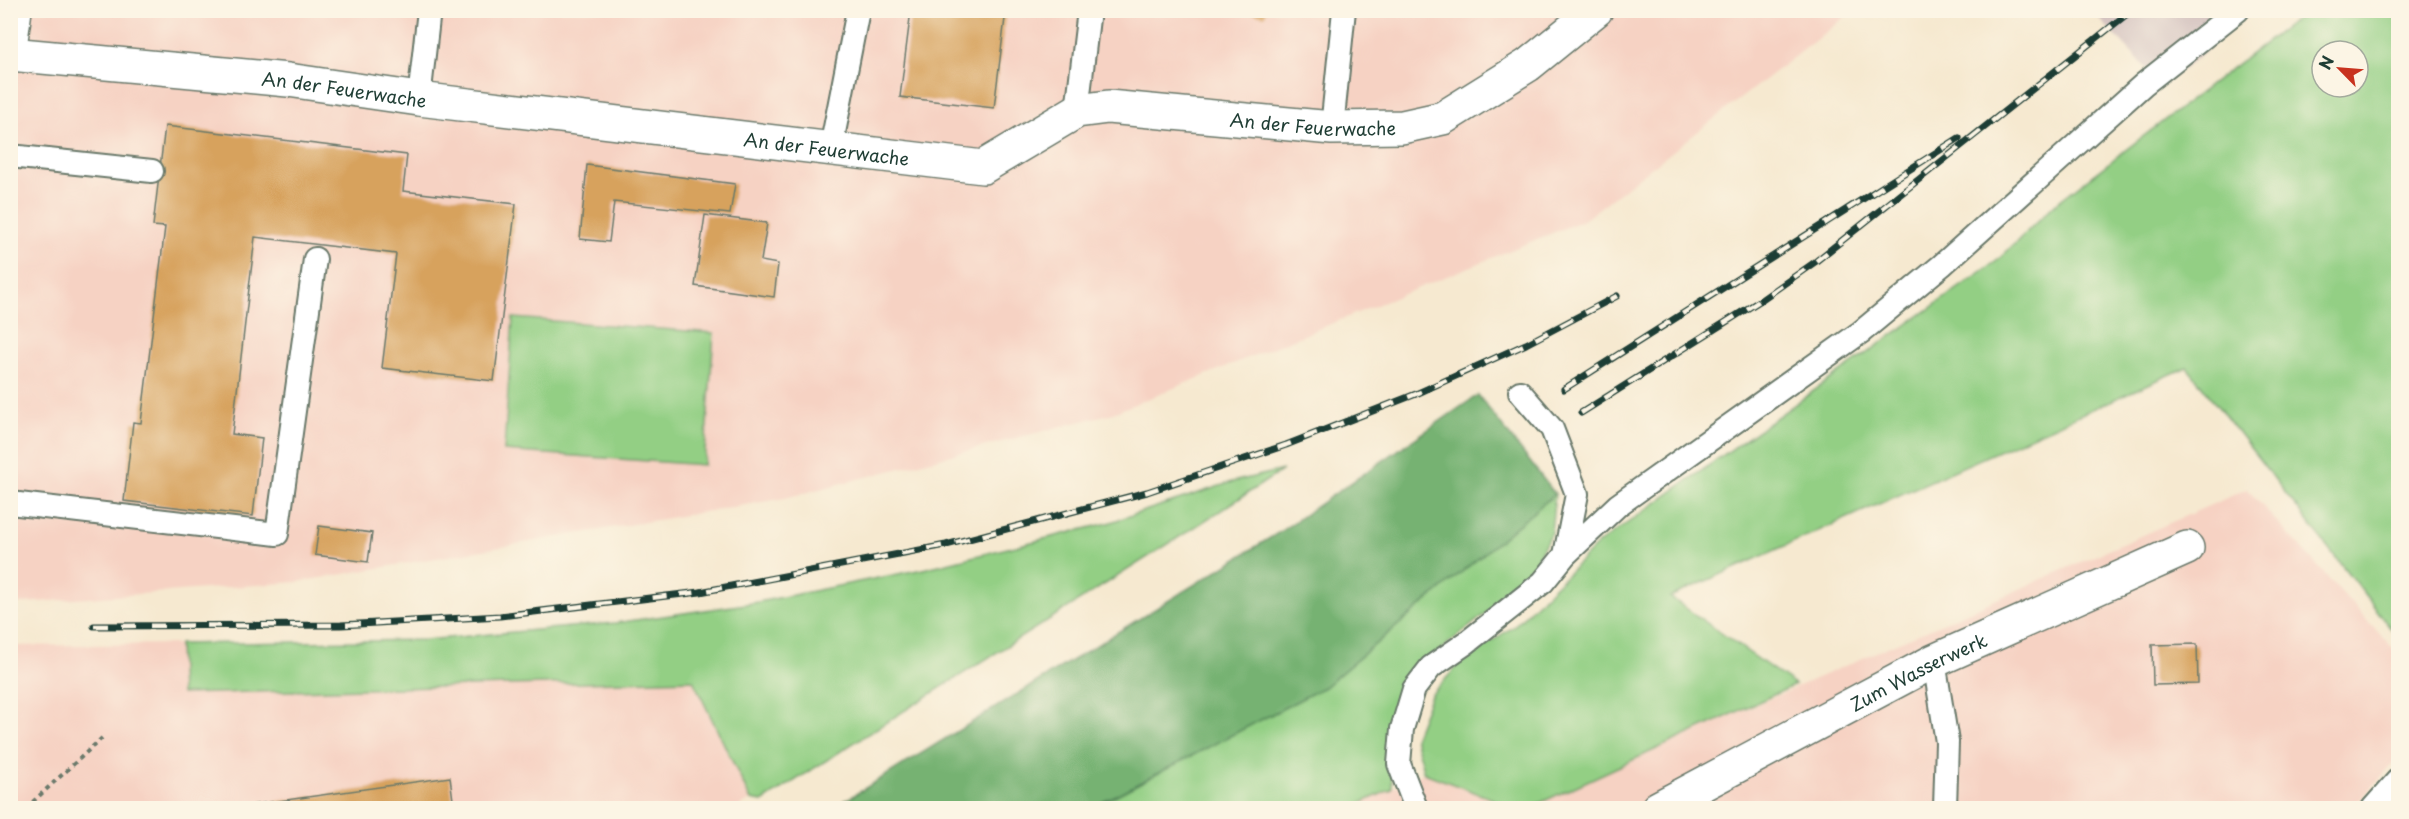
<svg xmlns="http://www.w3.org/2000/svg" width="2409" height="819" viewBox="0 0 2409 819" font-family="'Playpen Sans',sans-serif">
	<style>
		.built { fill: #f6d2c3 }
		.industrial { fill: #d1bfbd }
		.green { fill: #93cf84; stroke: #59865c; stroke-width: 1.5; fill-rule: evenodd }
		.forest { fill: #76b272; stroke: #4a7853; stroke-width: 1.5 }
		.building { fill: #d7a25d }
		.lines { fill: none; stroke-linecap: round; stroke-linejoin: round }
		.service-casing { stroke: #6a796b; stroke-width: 26 }
		.minor-casing { stroke: #6a796b; stroke-width: 36 }
		.path { stroke: #6a796b; stroke-width: 4; stroke-dasharray: 4.5 4.5; stroke-linecap: butt }
		.service { stroke: #fff; stroke-width: 22 }
		.minor { stroke: #fff; stroke-width: 33 }
		.rail-casing { stroke: #1f3d34; stroke-width: 7 }
		.rail { stroke: #fcf5e5; stroke-width: 4.5; stroke-dasharray: 14; stroke-linecap: butt }
		.labels { text-anchor: middle; dominant-baseline: central; stroke-width: 4.5; stroke-linejoin: round; paint-order: stroke }
		.street-label { font-size: 18px; fill: #1f3d34; stroke: #fcf5e5 }
	</style>
	<rect width="100%" height="100%" fill="#fcf5e5"/>
	<filter id="ink" filterUnits="userSpaceOnUse"><feTurbulence type="fractalNoise" baseFrequency=".0167" numOctaves="2"/><feDisplacementMap in="SourceGraphic" scale="12" xChannelSelector="R" yChannelSelector="G"/><feConvolveMatrix kernelMatrix="1 2 1 2 8 2 1 2 1" color-interpolation-filters="sRGB"/></filter>
	<filter id="wash" filterUnits="userSpaceOnUse"><feTurbulence type="fractalNoise" baseFrequency=".008" numOctaves="4" result="noise"/><feDisplacementMap in="SourceGraphic" scale="24" xChannelSelector="R" yChannelSelector="G"/><feGaussianBlur stdDeviation="1.35" result="paint"/><feColorMatrix in="noise" values="0 0 0 0 0 0 0 0 0 0 0 0 0 0 0 0 0 1.4 0 .05"/><feComposite in="paint" operator="in"/></filter>
	<g filter="url(#wash)">
		<rect width="100%" height="100%" fill="#f6e9d0"/>
		<path class="built" d="M11 11H1853L1584 220 1113 413 785 498 297 582 11 604Z
			M2247 489 2398 654V758L2353 808H1529L1742 711Z
			M179 644 181 694 693 680 751 800 737 808H11L10 646Z
			M1424 773 1516 808H1350Z"/>
		<path class="industrial" d="M2092 11H2253L2163 86Z"/>
		<path class="green" d="M2307 11H2398V637L2187 367 1670 597 1795 685 1529 808H1516L1424 773 1414 738 1431 695 1461 662 1514 626 1598 544 1998 260 2055 204ZM2322 51H2358V87H2322Z
			M513 318 714 333 704 465 504 451Z
			M1283 470C1111 583 935 689 762 802L751 800 693 680 181 694 179 644 425 640 615 623 753 603 923 569 1108 523 1232 482Z
			M1555 494 1551 532 1525 582 1409 675 1390 722 1392 789 1350 808H1092L1324 687Z"/>
		<path class="forest" d="M1478 395 1555 494 1324 687 1091 808H833L1278 533Z"/>
		<g id="blocks">
			<path class="building" d="M911 10H1006L994 108 900 97Z
				M1235 10H1266L1265 16Z
				M165 126 407 155 403 191 516 204 494 381 382 368 396 254 255 237 232 434 262 438 253 516 124 501 133 422 141 423 165 227 153 226Z
				M587 165 735 184 730 214 614 202 609 242 580 239Z
				M705 215 767 223 761 261 778 264 774 297 695 286Z
				M319 526 372 533 368 562 315 555Z
				M2197 644 2198 684 2153 685 2152 645Z
				M450 777 454 808H237V807Z"/>
		</g>
	</g>
	<g filter="url(#ink)">
		<use href="#blocks" fill-opacity="0" stroke="#6a796b" stroke-width="1.5"/>
		<g class="lines">
			<g class="service-casing">
				<path id="service" d="M419 99 429 10
					M1077 111 1089 10
					M1332 128 1344 10
					M831 148 858 10
					M10 156 152 171
					M10 503 277 534 315 259
					M1565 555 1618 505 1861 332 1942 265 2144 84 2238 10
					M1934 661 1947 742 1945 808
					M1416 808 1399 764 1402 729 1414 689 1431 667 1466 643 1543 582 1565 555 1577 494 1552 429 1520 392
					M2373 808 2398 780"/>
			</g>
			<g class="minor-casing">
				<g id="minor">
					<path d="M10 47 15 10"/>
					<path id="s1" d="M10 54 288 80 419 99 983 167 1077 111 1108 107 1332 128 1402 127 1443 118 1528 65 1596 10"/>
					<path id="s2" d="M1658 808 1934 661 2187 548"/>
				</g>
			</g>
			<path class="path" d="M26 808 102 738"/>
			<use href="#service" class="service"/>
			<use href="#minor" class="minor"/>
			<g class="rail-casing">
				<path id="rail" d="M1564 389 1959 138
					M1581 413 1761 300 1815 262 2132 10
					M94 626 341 625 500 616 700 592 946 545 1147 492 1286 445 1416 394 1526 344 1617 296"/>
			</g>
			<use href="#rail" class="rail"/>
		</g>
	</g>
	<g class="labels">
		<g class="street-label">
			<text stroke="none"><textPath href="#s1" startOffset="336">An der Feuerwache</textPath></text>
			<text stroke="none"><textPath href="#s1" startOffset="1326">An der Feuerwache</textPath></text>
			<text stroke="none"><textPath href="#s1" startOffset="822">An der Feuerwache</textPath></text>
			<text stroke="none"><textPath href="#s2" startOffset="294">Zum Wasserwerk</textPath></text>
		</g>
	</g>
	<rect width="2409" height="819" fill="none" stroke="#fcf5e5" stroke-width="36"/>
	<g transform="translate(2340 69) rotate(295)"><circle r="28" fill="#fcf5e5" stroke="#a4ab9e" stroke-width="1.5"/>
	<path d="M0-4.5L10 22L0 15L-10 22Z" fill="#c8321e"/>
	<text y="-9" font-size="16" font-weight="bold" text-anchor="middle" fill="#1f3d34">N</text>
	</g>
</svg>
